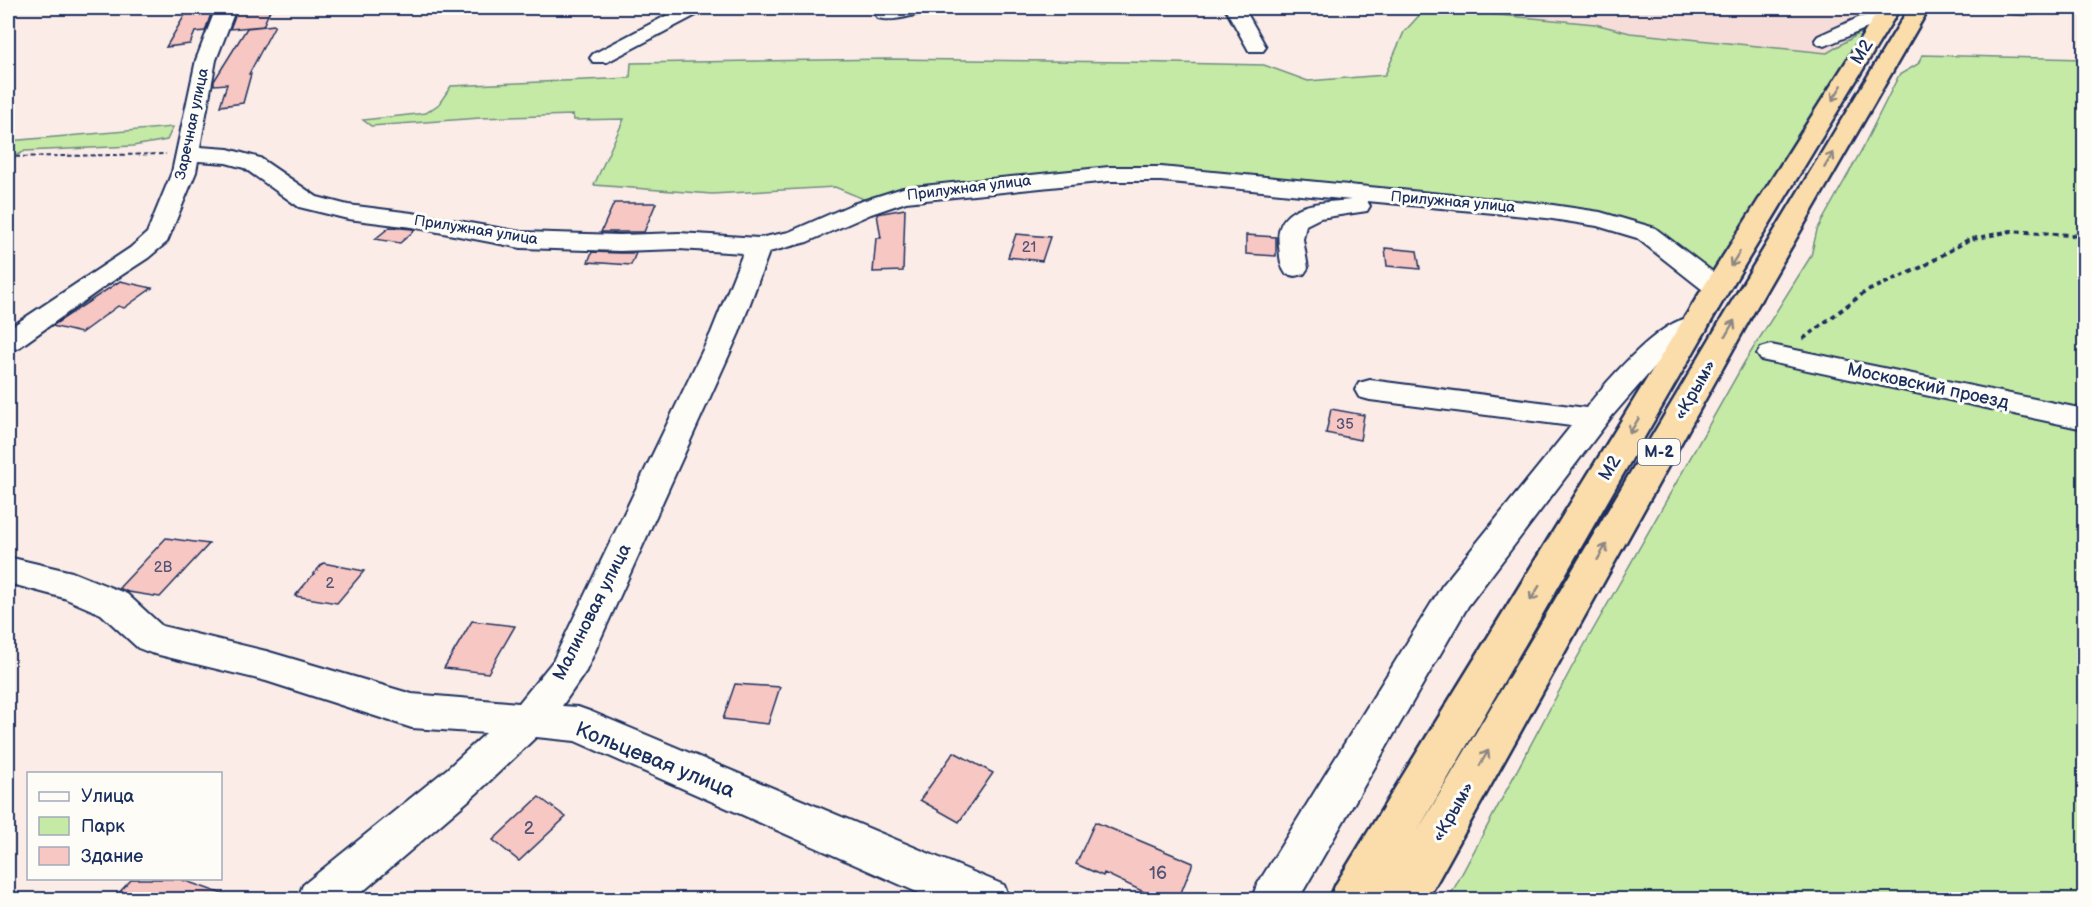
<svg xmlns="http://www.w3.org/2000/svg" width="2092" height="907" viewBox="0 0 2092 907" font-family="'Balsamiq Sans',sans-serif">
	<style>
		.built { fill: #f6ddd9 }
		.green { fill: #c4eaa5; stroke: #708c82; stroke-width: 1.5 }
		.building { fill: #f7c7c3; stroke: #1b2f5e; stroke-width: 1.5 }
		.lines { fill: none; stroke-linecap: round; stroke-linejoin: round }
		.minor-casing { stroke: #1b2f5e; stroke-width: 4 }
		.highway-casing { stroke: #1b2f5e; stroke-width: 5 }
		.path-far1 { stroke: #1b2f5e; stroke-width: 2; stroke-dasharray: 4.5 3; stroke-linecap: butt }
		.path { stroke: #1b2f5e; stroke-width: 4; stroke-dasharray: 5 4; stroke-linecap: butt }
		.minor { fill: #fdfcf7; fill-rule: evenodd }
		.highway { fill: #fbddab; fill-rule: evenodd }
		.oneway { stroke: #8b8684 }
		.labels { text-anchor: middle; dominant-baseline: central; stroke-width: 6; stroke-linejoin: round; paint-order: stroke }
		.far-street-label { font-size: 15px; fill: #1b2f5e; stroke: #fdfcf7 }
		.number-label { font-size: 15px; fill: #525577 }
		.shield { fill: #fdfcf7; stroke: #5f6c8c; stroke-width: 1.5 }
		.shield-label { font-size: 16px; font-weight: bold; fill: #1b2f5e }
		.street-label { font-size: 18px; fill: #1b2f5e; stroke: #fdfcf7 }
		.near-number-label { font-size: 18px; fill: #525577 }
		.near-street-label { font-size: 21px; fill: #1b2f5e; stroke: #fdfcf7 }
	</style>
	<rect width="100%" height="100%" fill="#fbece7"/>
	<filter id="ink" filterUnits="userSpaceOnUse"><feTurbulence type="fractalNoise" baseFrequency=".0167" numOctaves="2"/><feDisplacementMap in="SourceGraphic" scale="12" xChannelSelector="R" yChannelSelector="G"/><feConvolveMatrix kernelMatrix="1 2 1 2 8 2 1 2 1" color-interpolation-filters="sRGB"/></filter>
	<g filter="url(#ink)">
		<path class="built" d="M1426 8H1884L1880 21 1827 53 1630 33 1595 24Z"/>
		<path class="green" d="M1426 8 1595 24 1630 33 1827 53 1880 21 1722 285 1628 221 1160 173 873 203 835 187 712 194 594 185 624 119 574 120 573 115 480 118 371 126 363 120 426 113 439 104 451 86 630 78 631 63 890 59 1126 62 1264 65 1308 81 1385 75 1404 32Z
			M1966 8H2050C2037 23 1985 11 1966 8Z
			M1922 55 2084 59V899L1448 900 1572 667 1744 363 1811 256 1817 230 1861 151 1899 75 1918 64Z
			M173 127 167 140 133 146 25 151 8 160V141Z"/>
		<path class="building" d="M189 8H205L203 12 212 11 205 31 195 32 190 44 166 47Z
			M238 8H271L263 26 230 29Z
			M275 25 249 74H251L243 103 220 106 227 84 214 85V81L247 28Z
			M614 203H656L644 232H601Z
			M905 209 903 271 873 272 876 238H881L877 214Z
			M390 227 412 229 415 230 400 243 375 239Z
			M1016 234 1050 237 1042 261 1008 257Z
			M1246 235 1276 237V256L1246 254Z
			M1385 248 1417 251 1420 269 1387 266Z
			M592 252 620 253H636L631 265 588 262Z
			M120 281 152 288 124 308 118 306 81 333 52 326Z
			M1331 409 1364 415 1360 440 1326 433Z
			M166 538 209 544 160 597 128 592 119 588Z
			M323 563 364 571 337 603 295 596Z
			M472 621 515 626 488 673 444 668Z
			M735 684 780 687 768 724 723 719Z
			M954 752 993 773 959 822 920 800Z
			M539 797 566 817 519 861 493 840Z
			M1095 822 1193 863 1178 900H1161L1104 873 1103 876 1076 864Z
			M132 879H180L231 897V900H112Z"/>
		<g class="lines">
			<g class="minor-casing">
				<path id="minor" d="M216 8H236L216 60 200 147 228 149 260 158 317 197 348 205 412 213 521 232 620 235 679 233 759 238 789 232 853 204 903 188 1109 167H1161L1546 204 1600 212 1655 228 1726 282 1730 288 1726 294 1717 296 1708 294 1637 238 1597 226 1546 218 1367 201 1370 206 1367 211 1320 218 1306 225 1303 239 1308 268 1304 274 1295 276 1286 274C1280 266 1280 256 1279 246 1273 202 1320 203 1351 200L1161 181H1109L906 202 871 214 807 242 769 252 739 333 586 671 562 706 578 707 592 712 1004 885 1010 900H935L575 741 536 737 476 794 353 900H297L303 885 448 768 486 733 412 728 266 681 151 653 138 648 101 614 64 598 8 583V557L72 572 127 594 162 626 266 651 412 694 519 703 553 661 711 333 743 253 679 249 620 251 521 248 412 227 348 219 299 207 244 168 226 163 198 161 196 172 167 242 148 258 108 284 18 348 8 351V329L130 248 147 233 172 172 196 60Z
					M681 8H705L702 12 607 62H593L590 58 593 54Z
					M885 8H928L925 12C911 16 892 22 878 18L875 14 878 10Z
					M1225 8H1244L1266 47 1263 51H1249Z
					M1883 13 1890 15 1893 19 1890 23 1872 26 1825 46 1818 44 1815 40 1818 36 1860 17Z
					M1684 319 1703 322 1707 328 1703 334 1691 337 1659 362 1612 416 1468 606 1298 900H1251L1257 885 1442 586 1571 426 1370 400 1359 397 1355 390 1359 383 1370 380 1586 408C1606 382 1654 327 1684 319Z
					M1771 345 2084 409V429L1761 360 1757 354 1761 348Z"/>
			</g>
			<g class="highway-casing">
				<path id="highway" d="M1880 8H1900L1724 299 1417 832 1728 308 1909 8H1929L1756 308 1427 900H1379L1383 890 1378 900H1329L1336 884 1696 299Z"/>
			</g>
			<path class="path-far1" d="M8 157 166 154"/>
			<path class="path" d="M1803 339 1865 292 1922 267 1968 240 2011 231 2084 236"/>
			<use href="#minor" class="minor"/>
			<use href="#highway" class="highway"/>
		</g>
		<defs><path id="oneway-shaft" d="M-6 0H5M1.5-3L5.5 0L1.5 3" fill="none" stroke-width="1.6" stroke-linecap="round" stroke-linejoin="round" transform="scale(1.5)"/></defs>
		<g class="oneway">
			<use href="#oneway-shaft" transform="translate(1837 93) rotate(122)"/>
			<use href="#oneway-shaft" transform="translate(1829 160) rotate(-59)"/>
			<use href="#oneway-shaft" transform="translate(1735 259) rotate(122)"/>
			<use href="#oneway-shaft" transform="translate(1730 328) rotate(-60)"/>
			<use href="#oneway-shaft" transform="translate(1634 426) rotate(121)"/>
			<use href="#oneway-shaft" transform="translate(1602 552) rotate(-60)"/>
			<use href="#oneway-shaft" transform="translate(1535 593) rotate(121)"/>
			<use href="#oneway-shaft" transform="translate(1484 758) rotate(-60)"/>
		</g>
	</g>
	<g class="labels">
		<g class="far-street-label">
			<text transform="translate(192 124) rotate(-78)">Заречная улица</text>
			<text transform="translate(969 188) rotate(-7)">Прилужная улица</text>
			<text transform="translate(1453 202) rotate(5)">Прилужная улица</text>
			<text transform="translate(476 230) rotate(9)">Прилужная улица</text>
		</g>
		<g class="number-label">
			<text x="1029" y="247">21</text>
			<text x="1345" y="424">35</text>
			<text x="163" y="567">2В</text>
			<text x="330" y="583">2</text>
		</g>
		<rect class="shield" x="1638" y="439" width="42" height="26" rx="4.5"/>
		<g class="shield-label">
			<text x="1659" y="452">М-2</text>
		</g>
		<g class="street-label">
			<text transform="translate(1862 52) rotate(-58)">М2</text>
			<text transform="translate(1928 386) rotate(12)">Московский проезд</text>
			<text transform="translate(1695 390) rotate(-60)">«Крым»</text>
			<text transform="translate(1610 468) rotate(-59)">М2</text>
			<text transform="translate(592 612) rotate(-63)">Малиновая улица</text>
			<text transform="translate(1453 812) rotate(-60)">«Крым»</text>
		</g>
		<g class="near-number-label">
			<text x="529" y="828">2</text>
			<text x="1158" y="873">16</text>
		</g>
		<g class="near-street-label">
			<text transform="translate(655 760) rotate(22)">Кольцевая улица</text>
		</g>
	</g>
	<rect width="2092" height="907" fill="none" stroke="#fdfcf7" stroke-width="30"/>
	<rect x="15" y="15" width="2062" height="877" fill="none" stroke="#1b2f5e" stroke-width="2" filter="url(#ink)"/>
	<rect x="27" y="772" width="195" height="108" fill="#fdfcf7" stroke="#a3aaba" stroke-width="1.5"/>
	<rect x="39" y="792" width="30" height="9" fill="#fdfcf7" stroke="#a3aaba" stroke-width="1.5"/>
	<text x="81" y="802" font-size="18" fill="#1b2f5e">Улица</text>
	<rect x="39" y="817" width="30" height="18" fill="#c4eaa5" stroke="#a3aaba" stroke-width="1.5"/>
	<text x="81" y="832" font-size="18" fill="#1b2f5e">Парк</text>
	<rect x="39" y="847" width="30" height="18" fill="#f7c7c3" stroke="#a3aaba" stroke-width="1.5"/>
	<text x="81" y="862" font-size="18" fill="#1b2f5e">Здание</text>
</svg>
